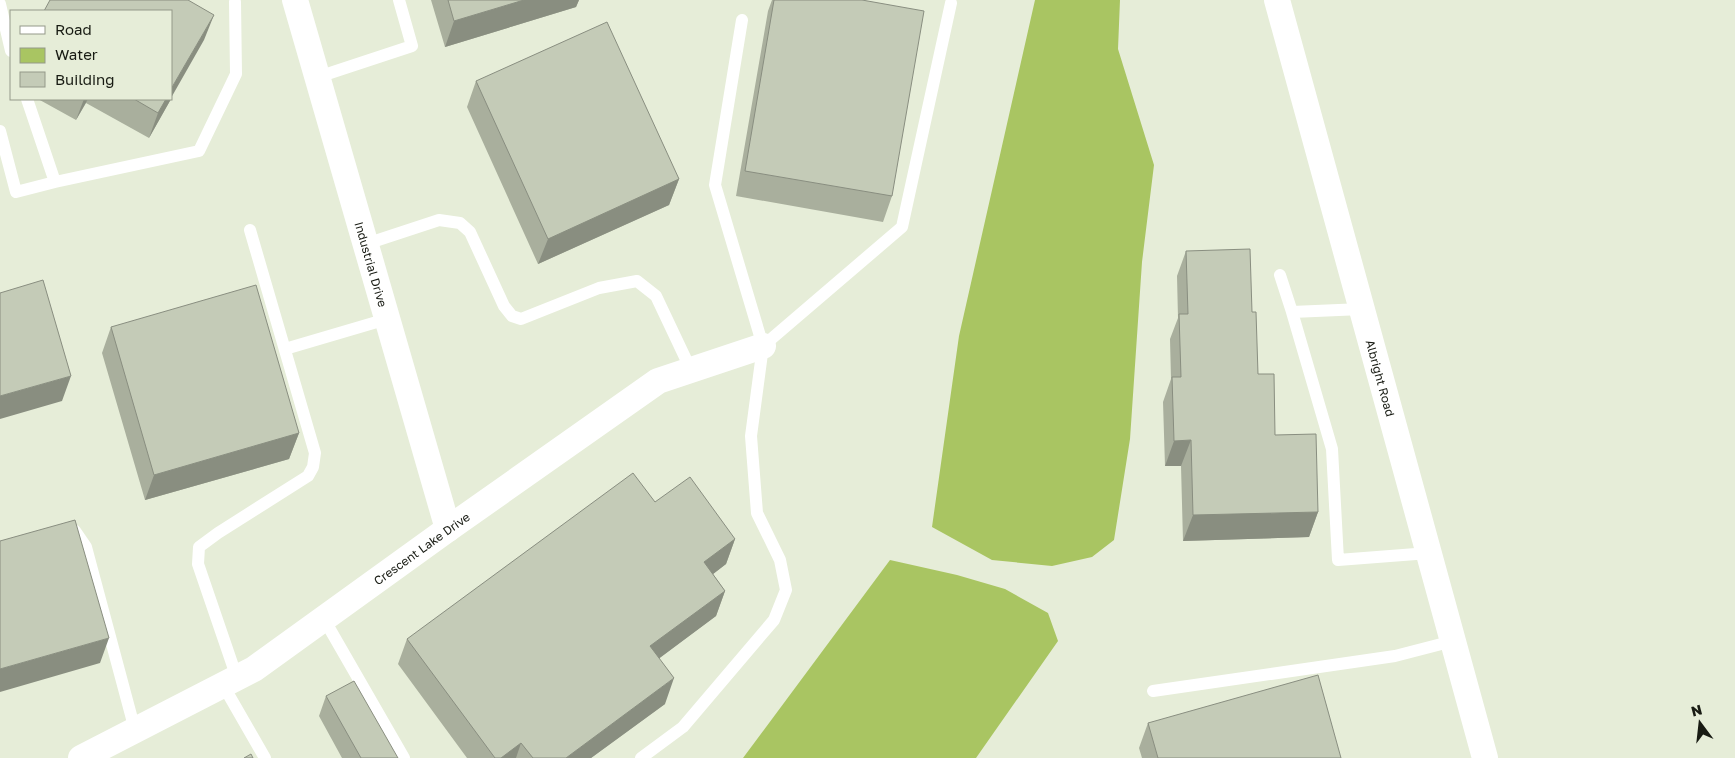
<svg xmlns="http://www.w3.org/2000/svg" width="1735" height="758" viewBox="0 0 1735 758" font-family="'Golos Text',sans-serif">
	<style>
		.water { fill: #a9c562 }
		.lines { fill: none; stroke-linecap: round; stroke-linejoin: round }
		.service { stroke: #fff; stroke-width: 12 }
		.minor { stroke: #fff; stroke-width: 26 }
		.wall { fill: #a9af9d }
		.shaded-wall { fill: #898e80 }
		.building { fill: #c4cbb7; stroke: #898e80 }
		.labels { text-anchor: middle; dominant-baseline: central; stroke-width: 4; stroke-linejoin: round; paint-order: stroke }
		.street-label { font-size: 12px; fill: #181b13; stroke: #e6edd8 }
	</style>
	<rect width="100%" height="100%" fill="#e6edd8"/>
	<path class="water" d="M1035 0H1120L1118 49 1154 165 1142 262 1130 439 1114 540 1092 557 1052 566 992 560 932 527 959 336Z
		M890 560 957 575 1005 589 1048 613 1058 641 976 758H743Z"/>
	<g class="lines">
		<path class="service" d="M0 4 11 51
			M318 77 412 46 399 0
			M0 131 16 192 55 182 27 99
			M55 182 199 151 236 74 235 2
			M366 244 439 220 460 223 470 232 504 306 512 316 521 319 599 288 637 281 656 296 691 370
			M1280 275 1292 312
			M1362 309 1292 312 1332 449 1338 560 1429 553
			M763 346 902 227 951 3
			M285 349 387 319
			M69 530 75 531 86 547 135 730
			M324 619 404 758
			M237 678 198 564 199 547 218 533 308 476 313 467 315 453 250 230
			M223 685 265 758
			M1153 691 1395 656 1453 641
			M641 758 683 727 774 620 786 590 780 560 757 513 751 436 763 346 715 185 742 20"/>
		<g class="minor">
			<path id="s1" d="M295 0 448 529"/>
			<path id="s2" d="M1277 0 1485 758"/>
			<path id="s3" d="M81 758 254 669 448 529 658 381 763 346"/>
		</g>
	</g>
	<path class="wall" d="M431 0H579L576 7 445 47Z
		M772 0H862L892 196 883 222 736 196 768 11Z
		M476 81 679 179 669 205 538 264 467 107Z
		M38 99H171L149 138 86 103 76 120Z
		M1186 251 1252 312 1258 374 1275 435 1318 512 1309 537 1183 541 1181 466H1165L1163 402 1171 379 1170 339 1178 318 1177 276Z
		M111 327 299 433 289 459 145 500 102 353Z
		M655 502 735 539 726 564 713 574 725 591 716 616 659 658 665 704 591 758H467L398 664 407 639Z
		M326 696 398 758H342L319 716Z
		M1148 723 1341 758H1142L1139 748Z"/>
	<path class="shaded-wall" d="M524 0H579L576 7 445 47 454 21Z
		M214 15 204 40 171 98V89Z
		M84 99H88L76 120Z
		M166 99H171L149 138 158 113Z
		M679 179 669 205 538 264 548 239Z
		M71 376 62 401 0 419V396Z
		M299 433 289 459 145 500 154 475Z
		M1191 440 1181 466H1165L1174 441Z
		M1318 512 1309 537 1183 541 1193 515Z
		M735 539 726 564 695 588 704 562Z
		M725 591 716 616 641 672 650 646Z
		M109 638 100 663 0 692V669Z
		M674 678 665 704 591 758H566Z
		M521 743 516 758H501Z"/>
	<path class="building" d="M50 0H188L214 15 171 89V11H44Z
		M448 0H524L454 21Z
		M774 0H862L924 11 892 196 745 171Z
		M607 22 679 179 548 239 476 81Z
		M134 99H166L158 113Z
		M1250 249 1252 312H1256L1258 374H1274L1275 435 1316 434 1318 512 1193 515 1191 440 1174 441 1172 377H1181L1179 314H1188L1186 251Z
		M43 280 71 376 0 396V293Z
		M256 285 299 433 154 475 111 327Z
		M633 473 655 502 690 477 735 539 704 562 725 591 650 646 674 678 566 758H533L521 743 501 758H495L407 639Z
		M75 520 109 638 0 669V541Z
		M1318 675 1341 758H1158L1148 723Z
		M354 681 398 758H361L326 696Z
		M251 754 253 758H244Z"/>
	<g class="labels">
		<g class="street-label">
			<text stroke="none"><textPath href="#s1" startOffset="275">Industrial Drive</textPath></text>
			<text stroke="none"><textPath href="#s2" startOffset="392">Albright Road</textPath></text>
			<text stroke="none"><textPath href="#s3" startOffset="401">Crescent Lake Drive</textPath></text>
		</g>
	</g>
	<rect x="10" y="10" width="162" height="90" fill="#e6edd8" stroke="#949989"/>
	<rect x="20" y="26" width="25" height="8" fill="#ffffff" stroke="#949989"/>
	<text x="55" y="35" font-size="15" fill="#181b13">Road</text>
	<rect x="20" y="48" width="25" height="15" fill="#a9c562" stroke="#949989"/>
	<text x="55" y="60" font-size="15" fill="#181b13">Water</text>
	<rect x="20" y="72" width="25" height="15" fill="#c4cbb7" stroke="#949989"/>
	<text x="55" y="85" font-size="15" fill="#181b13">Building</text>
	<g transform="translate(1700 723) rotate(345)" stroke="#e6edd8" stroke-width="4" paint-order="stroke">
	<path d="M0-4L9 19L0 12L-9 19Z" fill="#181b13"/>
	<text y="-8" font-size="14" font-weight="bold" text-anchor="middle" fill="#181b13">N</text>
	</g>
</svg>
